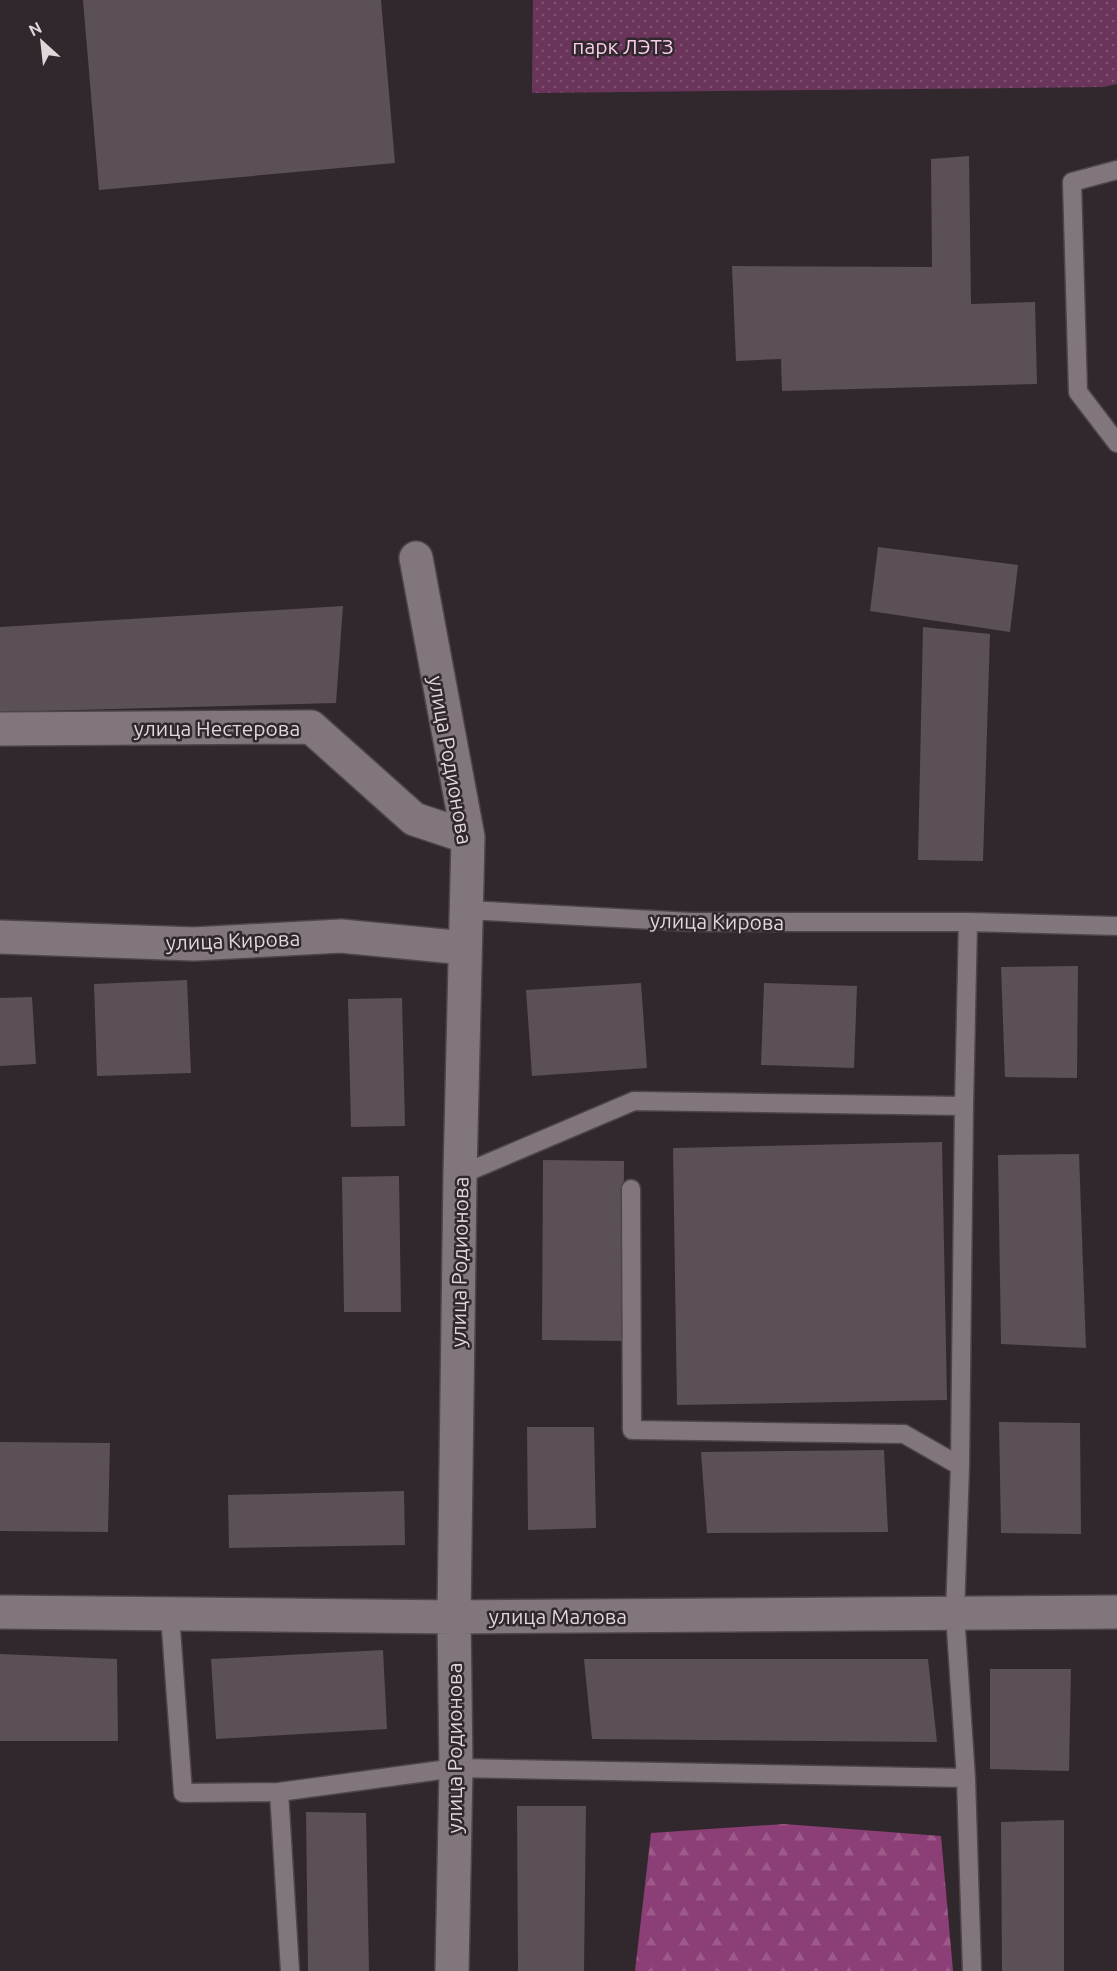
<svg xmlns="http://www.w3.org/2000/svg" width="1117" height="1971" viewBox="0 0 1117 1971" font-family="Ubuntu,sans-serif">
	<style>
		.forest { fill: url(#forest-firs) }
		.park { fill: url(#park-dots) }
		.building { fill: #5a5056 }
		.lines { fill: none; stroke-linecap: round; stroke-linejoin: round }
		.lane-casing { stroke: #4c4549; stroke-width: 21 }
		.street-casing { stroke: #4c4549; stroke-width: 36 }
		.lane { stroke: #81767d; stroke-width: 18 }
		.street { stroke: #81767d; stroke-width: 33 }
		.labels { text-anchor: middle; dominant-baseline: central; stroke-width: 5; stroke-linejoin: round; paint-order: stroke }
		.park-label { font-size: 21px; fill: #f8cce8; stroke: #31282e }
		.street-label { font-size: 21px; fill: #ded8db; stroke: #31282e }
	</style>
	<defs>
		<pattern id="forest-firs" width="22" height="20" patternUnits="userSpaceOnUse" patternTransform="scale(1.5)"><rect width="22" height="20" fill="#8c3e76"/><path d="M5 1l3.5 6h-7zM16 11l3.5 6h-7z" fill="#9c5989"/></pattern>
		<pattern id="park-dots" width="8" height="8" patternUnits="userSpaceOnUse" patternTransform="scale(1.5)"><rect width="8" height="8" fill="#6b355b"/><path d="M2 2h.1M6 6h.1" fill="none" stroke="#805272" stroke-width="1.8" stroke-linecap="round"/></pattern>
	</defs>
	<rect width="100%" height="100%" fill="#31282e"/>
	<path class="forest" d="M784 1824 941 1836 953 1971H635L651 1833Z"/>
	<path class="park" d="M533 0H1117V84L1103 87 532 93Z"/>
	<path class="building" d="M83 0H381L395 163 99 190Z
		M969 156 971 304 1035 302 1037 384 782 391 781 359 736 361 732 266 932 267 931 159Z
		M878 547 1018 565 1010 632 870 611Z
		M343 606 336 703 0 712V627Z
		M923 627 990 634 983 861 918 860Z
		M1078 966 1077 1078 1005 1077 1001 967Z
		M187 980 191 1073 97 1076 94 984Z
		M641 983 647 1068 532 1076 526 990Z
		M764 983 857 986 854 1068 761 1065Z
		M32 997 36 1064 0 1066V998Z
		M402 998 405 1126 351 1127 348 999Z
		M942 1142 947 1400 677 1405 673 1148Z
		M1079 1154 1086 1348 1001 1344 998 1155Z
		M543 1160 624 1161 623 1341 542 1340Z
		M399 1176 401 1312H344L342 1177Z
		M999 1422 1080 1423 1081 1534 1001 1533Z
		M527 1427H594L596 1528 528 1530Z
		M0 1442 110 1443 108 1532 0 1531Z
		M884 1450 888 1532 707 1533 701 1452Z
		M404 1491 405 1545 229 1548 228 1495Z
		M383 1650 387 1729 216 1739 211 1659Z
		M0 1654 117 1659 118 1741H0Z
		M584 1659H928L937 1742 592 1739Z
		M990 1669H1071L1069 1771 990 1769Z
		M517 1806H586L584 1971H518Z
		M306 1812 366 1813 369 1971H308Z
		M1064 1820V1971H1002L1001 1822Z"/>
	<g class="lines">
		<g class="lane-casing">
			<path id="lane" d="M1117 170 1072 182 1078 392 1117 443
				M467 910 692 922H968
				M460 1175 634 1101 964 1106
				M631 1189 632 1430 904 1434 960 1466
				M170 1615 183 1793 279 1792 456 1768 966 1778
				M279 1792 290 1971
				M972 1971 966 1778 955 1614 960 1466 964 1106 968 922 1117 926"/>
		</g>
		<g class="street-casing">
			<path id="street" d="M416 558 468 837 460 1175 454 1617 456 1768 452 1971
				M0 729 311 727 414 819 468 837
				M0 937 194 944 341 936 465 948
				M0 1612 454 1617 1117 1612"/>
		</g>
		<use href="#lane" class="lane"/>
		<use href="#street" class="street"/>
	</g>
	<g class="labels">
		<g class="park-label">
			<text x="623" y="46">парк ЛЭТЗ</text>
		</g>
		<g class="street-label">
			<text x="217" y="728">улица Нестерова</text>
			<text transform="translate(451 760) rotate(80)">улица Родионова</text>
			<text transform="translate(717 921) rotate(1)">улица Кирова</text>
			<text transform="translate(233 940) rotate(-2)">улица Кирова</text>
			<text transform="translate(459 1262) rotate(-89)">улица Родионова</text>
			<text x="558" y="1616">улица Малова</text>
			<text transform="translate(454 1748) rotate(-90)">улица Родионова</text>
		</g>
	</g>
	<g transform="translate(42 42) rotate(333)" stroke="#31282e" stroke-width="4.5" paint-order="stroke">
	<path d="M0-4.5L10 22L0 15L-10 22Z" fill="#ded8db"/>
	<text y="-9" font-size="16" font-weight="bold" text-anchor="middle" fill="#ded8db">N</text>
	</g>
</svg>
